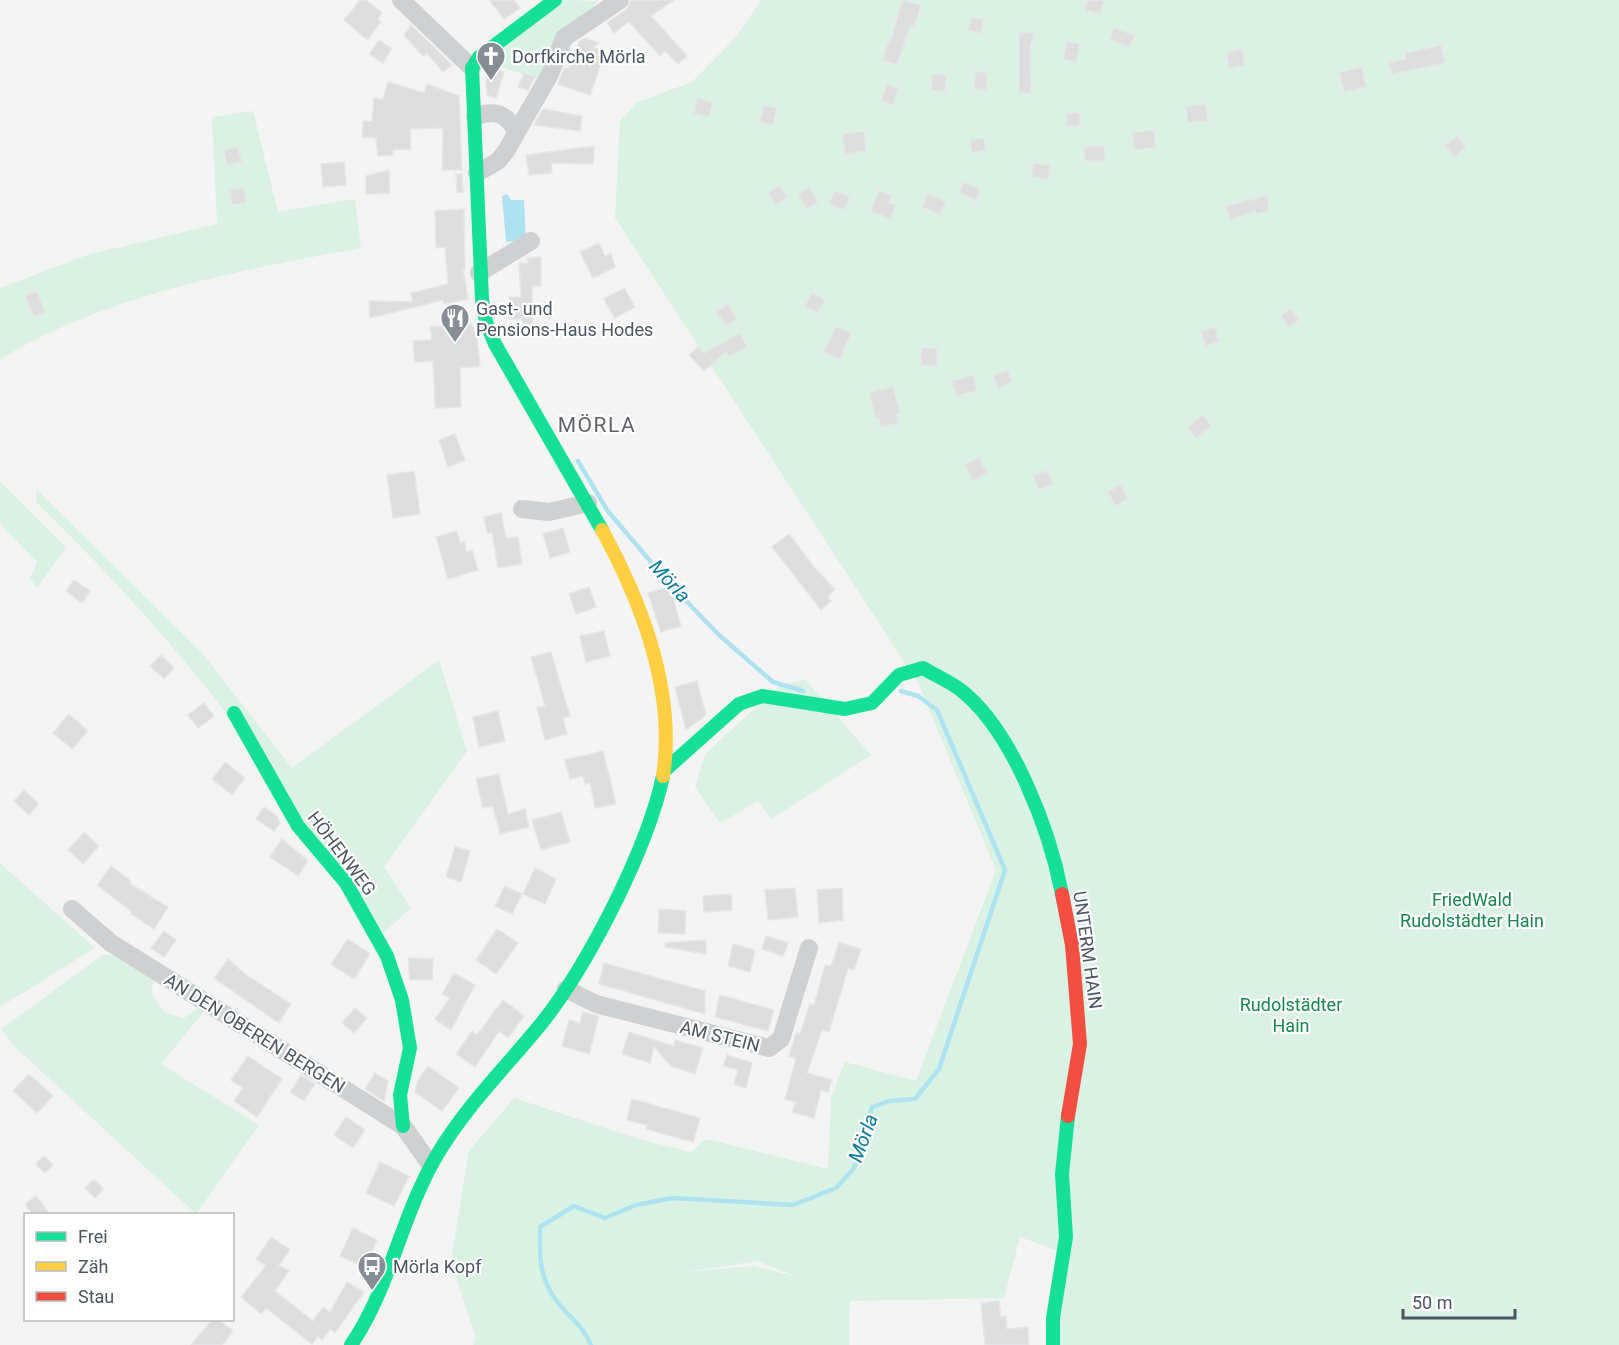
<svg xmlns="http://www.w3.org/2000/svg" width="1619" height="1345" viewBox="0 0 1619 1345" font-family="Roboto,sans-serif">
	<style>
		.green { fill: #d9f2e3; fill-rule: evenodd }
		.water { fill: #aee2f0 }
		.lines { fill: none; stroke-linecap: round; stroke-linejoin: round }
		.stream { stroke: #aee2f0; stroke-width: 4.5 }
		.building { fill: #ddddde; stroke: #e5e6e7; stroke-width: 1.5 }
		.street { stroke: #ced0d2; stroke-width: 18 }
		.fast { stroke: #16e098; stroke-width: 14 }
		.slow { stroke: #ffcf43; stroke-width: 14 }
		.jam { stroke: #f24e42; stroke-width: 14 }
		.labels { text-anchor: middle; dominant-baseline: central; stroke-width: 4.5; stroke-linejoin: round; paint-order: stroke }
		.poi-label { font-size: 18px; fill: #4a5661; stroke: #fff; text-anchor: start }
		.street-label { font-size: 18px; fill: #4a5661; stroke: #fff }
		.park-label { font-size: 18px; fill: #17864f; stroke: #fff }
		.water-label { font-size: 20px; font-style: italic; fill: #0c7c9b; stroke: #fff }
		.quarter-label { font-size: 21px; letter-spacing: 1.5px; fill: #5f6368; stroke: #fff }
	</style>
	<rect width="100%" height="100%" fill="#f4f4f4"/>
	<path class="green" d="M564 0 598 1 539 79 485 62Z
		M761 0H1619V1345H1057L1066 1254 1020 1237 1004 1298 850 1301 849 1345H473L476 1338 451 1261 469 1151 514 1098 642 1140 691 1152 706 1139 828 1169 831 1098 845 1062 916 1081 996 870 918 683 615 218 620 121 638 102 692 82 736 37ZM757 1261 798 1277 753 1266 687 1272Z
		M253 111 278 212 355 199 361 248C236 271 111 293 0 359V288L87 255 217 224 212 117Z
		M0 481 66 547 37 588 30 578 37 562 0 524Z
		M37 490 202 653 292 768 439 660 467 751 384 867 411 908 383 933C333 863 284 791 233 722 174 644 106 570 36 502Z
		M805 679 871 755 771 819 758 801 720 823 695 787 705 754 780 686Z
		M0 863 95 948 0 1007Z
		M104 954 118 956 154 979 151 993 165 1013 184 1018 198 1008 206 1009 161 1064 259 1125 196 1214 15 1047 1 1029Z"/>
	<path class="water" d="M507 194 511 200H524L526 240 506 242 502 196Z"/>
	<g class="lines">
		<path class="stream" d="M578 461 607 510 667 581 718 634 773 682 803 691
			M591 1345C583 1325 568 1317 556 1300 538 1275 540 1256 540 1227L574 1206 605 1218 636 1205 673 1198 793 1205 836 1188 854 1168 872 1107 889 1101 915 1099 939 1069 1005 870 937 710 918 696 901 691"/>
	</g>
	<path class="building" d="M360 0H366L382 13 378 19 381 22 367 40 344 20Z
		M489 0H514L520 8 504 19Z
		M631 0H674L651 16 687 56 678 64 665 51 660 56 629 22 614 33 607 23 627 9Z
		M902 0 921 5 915 26 911 25 897 65 882 60 889 40H891Z
		M1088 0H1104L1100 14 1085 10Z
		M972 17 984 20 980 34 968 30Z
		M411 25 452 65 443 72 427 53 424 56 419 52 404 35Z
		M1114 28 1135 35 1130 47 1110 40Z
		M1019 32 1034 33 1030 49 1031 93H1019Z
		M585 38 599 43 593 47 605 52 590 95 558 84 564 69 569 68 579 41Z
		M379 40 392 49 383 63 369 54Z
		M1067 41 1080 44 1076 62 1063 59Z
		M1441 45 1445 63 1392 74 1389 63 1406 59 1405 53Z
		M1242 49 1245 65 1229 68 1226 53Z
		M1362 67 1366 87 1344 92 1339 72Z
		M489 68 504 72 496 98 487 95 486 72Z
		M976 71 988 73 986 90 974 88Z
		M524 73 535 77 528 90 518 87Z
		M932 74 946 75 945 91 931 90Z
		M388 82 424 93 427 84 459 96 462 170H442L443 128 410 129 411 149 393 150V155L378 156 376 138 362 137 363 121 372 122 374 98 383 99Z
		M887 84 898 88 893 105 881 101Z
		M697 98 713 102 709 117 694 114Z
		M1205 104 1208 121 1188 123 1186 107Z
		M764 105 777 108 773 125 760 122Z
		M543 109 582 116 580 131 534 125Z
		M1067 113H1080V126H1066Z
		M1154 130 1156 147 1135 150 1132 133Z
		M864 131 866 151 845 154 842 134Z
		M1457 136 1466 147 1454 157 1445 146Z
		M984 138 986 150 972 153 970 141Z
		M594 146 593 164 551 163 552 173 529 175 526 155Z
		M1104 146 1105 161H1085L1084 147Z
		M238 147 242 162 227 165 224 150Z
		M344 162 346 185 323 187 321 164Z
		M1033 163 1050 165 1048 179 1031 177Z
		M389 170 390 193 366 194V176Z
		M456 174H462L463 192H457Z
		M963 182 980 189 976 200 959 193Z
		M779 185 788 197 776 205 768 193Z
		M809 187 818 202 807 209 798 194Z
		M244 188 246 203 232 205 230 190Z
		M879 190 892 196 889 202 896 205 890 219 871 211Z
		M835 191 850 197 844 210 829 204Z
		M928 194 946 202 940 215 922 207Z
		M1267 196 1269 211 1255 214V211L1230 219 1225 206Z
		M464 209 465 270H463L468 299 444 304 443 300 370 318 369 301 413 302 411 293 448 284 445 247 436 248 435 211Z
		M599 243 605 256 611 253 615 267 593 278 580 252Z
		M541 257V286H532L533 328H523L522 319H509V297H521L519 263H528L527 258Z
		M624 288 635 307 615 318 604 299Z
		M37 291 45 312 34 317 25 296Z
		M812 293 825 300 818 313 805 306Z
		M728 304 737 319 726 326 716 312Z
		M1290 309 1299 320 1289 327 1281 316Z
		M472 324 477 339 480 366 460 368 461 407 435 408 433 361 415 362 413 341 432 340 430 327Z
		M836 326 851 333 840 359 824 352Z
		M1215 327 1219 342 1205 346 1201 331Z
		M740 333 747 347 729 357 726 352 704 371 689 355 698 347 704 353Z
		M921 348H937V366L921 365Z
		M1007 370 1013 382 998 389 993 376Z
		M973 375 977 391 957 396 952 381Z
		M893 386 900 413 896 414 899 423 881 427 879 418 876 419 869 393Z
		M1203 415 1211 426 1196 438 1187 427Z
		M455 434 465 460 448 467 439 440Z
		M979 457 987 473 973 481 965 464Z
		M1047 470 1053 484 1039 490 1033 476Z
		M414 471 420 514 393 518 387 475Z
		M1121 485 1128 499 1115 506 1108 491Z
		M501 513 506 538 518 537 522 564 498 568 492 532 487 533 484 517Z
		M563 528 570 552 550 558 543 534Z
		M457 531 460 543 464 541 467 552 472 550 478 570 448 579 436 537Z
		M789 534 815 568 835 589 828 597 831 601 821 610 772 547Z
		M74 580 90 591 82 603 66 591Z
		M589 587 596 607 576 614 569 594Z
		M670 587 681 626 661 632 648 593Z
		M604 631 610 656 586 662 580 636Z
		M551 652 570 716 563 718 567 734 545 740 537 708 545 706 531 657Z
		M161 655 174 668 164 679 150 666Z
		M697 681 706 715 686 730 675 687Z
		M204 703 214 716 198 728 188 715Z
		M498 711 505 741 479 747 473 717Z
		M69 714 88 731 72 749 53 733Z
		M603 751 616 804 595 808 590 783 585 784 583 776 570 779 565 760Z
		M225 762 245 778 232 795 212 779Z
		M499 774 508 814 525 809 529 827 500 834 493 806 483 808 476 779Z
		M24 790 39 804 29 815 14 801Z
		M264 807 276 815 280 823 274 831 256 819Z
		M561 812 570 842 541 850 532 820Z
		M84 832 99 846 83 864 68 850Z
		M282 839 308 861 298 876 270 857Z
		M455 847 470 851 461 882 446 877Z
		M111 866 131 881 129 883 168 907 154 929 131 914 132 912 97 885Z
		M535 868 556 879 545 904 523 894Z
		M505 886 522 894 512 914 495 906Z
		M795 888 798 917 768 920 765 890Z
		M842 888 843 920 819 923 817 890Z
		M731 894 732 910 704 912 703 896Z
		M659 909 686 911 685 934 658 933Z
		M497 929 518 943 496 974 476 960Z
		M164 931 176 940 164 957 151 948Z
		M766 936 788 943 783 956 762 949Z
		M348 939 370 954 354 979 331 964Z
		M706 940V954L665 947V943Z
		M839 942 861 949 854 970 848 968 829 1032 822 1030 807 1073 832 1080 828 1092 821 1090 814 1118 792 1112 796 1102 785 1099 796 1059 789 1056 796 1033 800 1034 810 1004 814 1005 825 965 831 966Z
		M733 944 755 950 750 972 728 966Z
		M408 958 433 959 432 980H410Z
		M228 959 245 974 291 1004 279 1023 214 978Z
		M604 963 705 991V1014L599 984Z
		M454 973 475 985 451 1030 435 1019 450 998 442 994Z
		M720 995 774 1010 768 1031 715 1017Z
		M503 1000 524 1016 508 1038 499 1031 475 1067 456 1054 472 1031 477 1035Z
		M355 1008 367 1018 354 1033 342 1023Z
		M583 1012 599 1016 589 1054 562 1046 569 1020 580 1023Z
		M629 1032 674 1046 675 1040 703 1048 695 1074 671 1066 654 1047 650 1063 622 1054Z
		M727 1055 752 1063 746 1088 734 1084 738 1070 723 1066Z
		M248 1056 282 1079 257 1117 234 1101 243 1088 231 1080Z
		M428 1066 459 1088 442 1111 415 1092 418 1080Z
		M375 1073 388 1081 384 1101 365 1089Z
		M29 1074 53 1096 37 1113 13 1091Z
		M301 1075 315 1084 304 1101 290 1092Z
		M632 1099 700 1118 693 1142 646 1129 647 1125 627 1120Z
		M346 1117 365 1130 353 1148 334 1135Z
		M44 1156 53 1165 45 1173 36 1164Z
		M380 1162 409 1176 394 1206 366 1193Z
		M94 1179 104 1189 95 1198 85 1188Z
		M36 1196 50 1215H32L25 1204Z
		M353 1228 377 1240 365 1267 340 1256Z
		M271 1237 290 1250 279 1265 289 1271 275 1291 313 1321 323 1307 330 1312 347 1282 364 1292 335 1333 330 1329 322 1340 318 1336 312 1344 266 1308 261 1314 241 1297 266 1266 256 1259Z
		M999 1301 1001 1317 1006 1316 1007 1329 1028 1327 1029 1345H985L981 1303Z
		M212 1320H219L233 1331 222 1345H191Z"/>
	<g class="lines">
		<path class="street" d="M401 0 472 68
			M475 117C494 109 506 113 516 131
			M477 173 498 161 506 151 550 74 564 38 620 0
			M479 273 531 241
			M522 509 549 512 588 503
			M72 909 111 943 403 1126 430 1164
			M566 989 596 1004 769 1048 781 1039 809 948"/>
		<path class="fast" d="M555 0 479 57 472 68 482 299 486 322 495 344 602 530
			M234 713 298 826 346 883 387 956 402 1000 410 1048 400 1095 403 1126
			M664 771 739 704 762 696 845 709 872 703 899 675 923 668C936 676 951 682 962 691 1013 732 1050 831 1062 894
			M351 1345C391 1286 401 1216 437 1155 466 1106 505 1068 541 1024 588 965 647 850 663 776
			M1053 1345V1318L1066 1237 1062 1174 1068 1116"/>
		<path class="slow" d="M602 530C642 603 676 692 663 776"/>
		<path class="jam" d="M1062 894 1072 945 1080 1044 1068 1116"/>
	</g>
	<defs>
		<g id="church-pin" transform="scale(1.5)"><path d="M0 17L-7.5 6A9.5 9.5 0 1 1 7.5 6Z" fill="#868d94" stroke="#fff"/><path d="M-1.2-6h2.4v3.5h3.3v2.4h-3.3V6h-2.4V-.1h-3.3v-2.4h3.3Z" fill="#fff"/></g>
		<g id="restaurant-pin" transform="scale(1.5)"><path d="M0 17L-7.5 6A9.5 9.5 0 1 1 7.5 6Z" fill="#868d94" stroke="#fff"/><path d="M-5-6h1v4h1v-4h1v4h1v-4h1v5L-1.5 .5V6h-2V.5L-5-1ZM5-6V6H3V1.5H1.5Q1.5-4 5-6Z" fill="#fff"/></g>
		<g id="bus-pin" transform="scale(1.5)"><path d="M0 17L-7.5 6A9.5 9.5 0 1 1 7.5 6Z" fill="#868d94" stroke="#fff"/><path d="M-5-6H5V4H4V6H2V4H-2V6H-4V4H-5ZM-3.5-4V0h7V-4ZM-3.5 1.2v1.5H-2V1.2ZM2 1.2v1.5H3.5V1.2Z" fill="#fff"/></g>
	</defs>
	<g fill-rule="evenodd">
		<use href="#church-pin" x="491" y="56"/>
		<use href="#restaurant-pin" x="455" y="318"/>
		<use href="#bus-pin" x="372" y="1266"/>
	</g>
	<g class="labels">
		<g class="poi-label">
			<text x="512" y="56">Dorfkirche Mörla</text>
			<text x="476" y="308">Gast- und<tspan x="476" dy="21">Pensions-Haus Hodes</tspan></text>
			<text x="393" y="1266">Mörla Kopf</text>
		</g>
		<g class="street-label">
			<text transform="translate(342 853) rotate(53)">HÖHENWEG</text>
			<text transform="translate(1088 950) rotate(82)">UNTERM HAIN</text>
			<text transform="translate(255 1033) rotate(32)">AN DEN OBEREN BERGEN</text>
			<text transform="translate(720 1036) rotate(14)">AM STEIN</text>
		</g>
		<g class="park-label">
			<text x="1472" y="899">FriedWald<tspan x="1472" dy="21">Rudolstädter Hain</tspan></text>
			<text x="1291" y="1004">Rudolstädter<tspan x="1291" dy="21">Hain</tspan></text>
		</g>
		<g class="water-label">
			<text transform="translate(670 581) rotate(48)">Mörla</text>
			<text transform="translate(863 1138) rotate(-70)">Mörla</text>
		</g>
		<g class="quarter-label">
			<text x="597" y="425">MÖRLA</text>
		</g>
	</g>
	<rect x="24" y="1213" width="210" height="108" fill="#ffffff" stroke="#b7bbc0" stroke-width="1.5"/>
	<rect x="36" y="1232" width="30" height="9" fill="#16e098" stroke="#b7bbc0" stroke-width="1.5"/>
	<text x="78" y="1243" font-size="18" fill="#4a5661">Frei</text>
	<rect x="36" y="1262" width="30" height="9" fill="#ffcf43" stroke="#b7bbc0" stroke-width="1.5"/>
	<text x="78" y="1273" font-size="18" fill="#4a5661">Zäh</text>
	<rect x="36" y="1292" width="30" height="9" fill="#f24e42" stroke="#b7bbc0" stroke-width="1.5"/>
	<text x="78" y="1303" font-size="18" fill="#4a5661">Stau</text>
	<path d="M1403 1309v9h112v-9" fill="none" stroke="#4a5661" stroke-width="3"/>
	<text x="1412" y="1309" font-size="18" fill="#4a5661" stroke="#ffffff" stroke-width="4.5" paint-order="stroke">50 m</text>
</svg>
